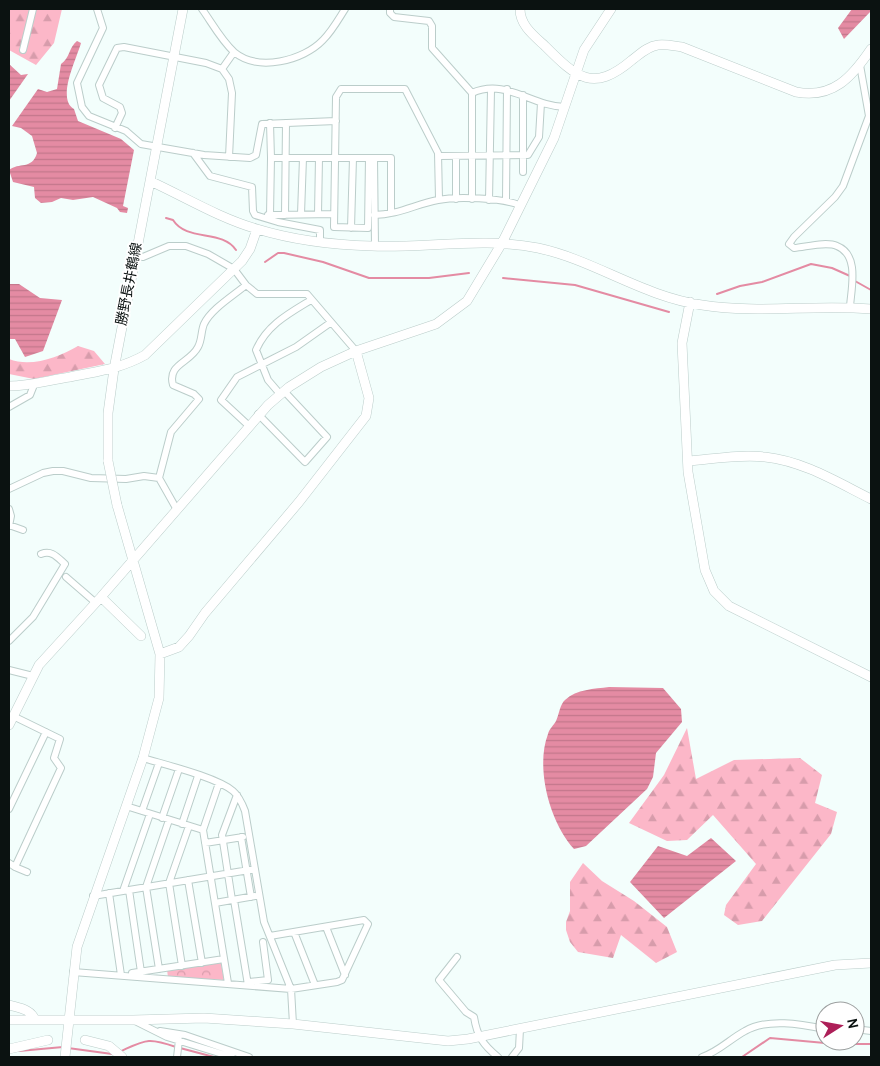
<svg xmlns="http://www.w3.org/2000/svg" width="880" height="1066" viewBox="0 0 880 1066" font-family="Overpass,'Noto Sans JP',sans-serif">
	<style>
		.forest { fill: url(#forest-firs) }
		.park { fill: url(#park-crowns) }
		.water { fill: url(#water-rules) }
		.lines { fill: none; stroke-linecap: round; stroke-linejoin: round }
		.stream { stroke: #e48ba3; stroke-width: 2 }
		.street-casing { stroke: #bbcdca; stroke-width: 8 }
		.secondary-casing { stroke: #bbcdca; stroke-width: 10 }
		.street { stroke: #fff; stroke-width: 6 }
		.secondary { stroke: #fff; stroke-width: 9 }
		.secondary-bridge-casing { stroke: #bbcdca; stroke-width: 10; stroke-linecap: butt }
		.secondary-bridge { stroke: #fff; stroke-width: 9 }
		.labels { text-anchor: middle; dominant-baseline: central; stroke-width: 4; stroke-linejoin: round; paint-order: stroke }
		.street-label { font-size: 14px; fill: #0b1211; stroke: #fff }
	</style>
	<defs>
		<pattern id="forest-firs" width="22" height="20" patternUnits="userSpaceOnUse" patternTransform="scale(1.25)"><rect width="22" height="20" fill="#fcb7c8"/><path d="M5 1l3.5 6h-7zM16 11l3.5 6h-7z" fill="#d79cab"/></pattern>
		<pattern id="park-crowns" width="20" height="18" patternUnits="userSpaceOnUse" patternTransform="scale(1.25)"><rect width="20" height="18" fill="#fcb7c8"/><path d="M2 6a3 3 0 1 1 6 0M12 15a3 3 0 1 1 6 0" fill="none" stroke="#d79cab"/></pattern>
		<pattern id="water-rules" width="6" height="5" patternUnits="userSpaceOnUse" patternTransform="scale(1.25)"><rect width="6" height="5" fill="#e48ba3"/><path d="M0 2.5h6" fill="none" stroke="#c2778b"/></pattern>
	</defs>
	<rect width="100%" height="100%" fill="#f3fefc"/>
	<path class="forest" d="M9 9H62L54 43 36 65 9 50Z
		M78 346 94 351 105 364 34 379 9 374V359C31 368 59 357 78 346Z
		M687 728 696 779 734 760 800 758 822 775 815 803 837 812 831 834 762 921 738 925 724 915 726 905 756 864 713 815 687 840 667 841 629 823 664 775Z
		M583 863 602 881 634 901 667 927 677 952 656 963 621 935 613 958 578 952 570 942 566 930V922L570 911V882Z"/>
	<path class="park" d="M221 963 224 980 168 977 167 970Z"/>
	<path class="water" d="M852 9H871V11L844 39 838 28Z
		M77 41 81 43C77 58 56 99 74 109L78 121 121 139 134 150 123 206 128 208 127 213 120 212 117 208 93 197 73 200 61 198 52 202 41 203 35 198 34 187 13 182 9 170C19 162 32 170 37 153L32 136 21 128 12 126 38 89 47 92 57 89 61 64C70 58 69 47 77 41Z
		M9 64 21 75 28 74 9 101Z
		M9 284H19L40 298 62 300 43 351 25 357 15 339H9Z
		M609 687 663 688 681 709 682 722 656 753 653 777 647 789 586 846 574 849C550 823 535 768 548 734 549 729 554 725 556 721 559 715 560 704 565 700 577 689 594 689 609 687Z
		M711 838 736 861 664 918 630 882 658 846 687 856Z"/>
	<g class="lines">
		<path class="stream" d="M166 218 173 220C187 242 222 229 236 250
			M265 262 278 253H284L323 262 369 278H429L469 273
			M503 278 575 285 669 312
			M855 281 871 290
			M717 294 740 286 762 282 811 264 832 268 850 276
			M68 1048 112 1054
			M180 1048 214 1057
			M19 1051 63 1047
			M119 1052C146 1040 147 1037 176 1047
			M742 1057 770 1038 836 1044H871"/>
		<g class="street-casing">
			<path id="street" d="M97 9 103 28 77 83 82 107 89 116 126 131 141 144 204 155 250 158 256 155 262 124 336 121
				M202 9C212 23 221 40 234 52 258 72 303 61 323 40 332 31 338 20 345 9
				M390 9V13L394 17 429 21 432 26V48L472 93V199
				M23 50 33 9
				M222 69 234 52
				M472 93C506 78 531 106 565 107
				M270 123 271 158
				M115 128 122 113 120 107 103 98 99 85 117 48 124 47 206 63 222 69 229 79 232 93 229 157
				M193 153 210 176 252 187 253 211 255 215 278 222 320 230V241
				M439 156 528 155 539 137 541 103
				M369 158 368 228 334 227 336 97 341 89H405L438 153 439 199
				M374 158H391V213
				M523 172V95
				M456 199V156
				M489 200 491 90
				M506 200 507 89
				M301 214 303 158
				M318 214 319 158
				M268 215 334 214
				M270 215 271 158H374L375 246
				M285 215 286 123
				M374 215C398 215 416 204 438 200 457 196 502 198 519 205
				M351 228 353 158
				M136 256 143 257 169 246H186L208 254 234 269 246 285 257 294H307L356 351
				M850 307C851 289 860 255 837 246 826 241 806 247 794 248L789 244 794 237 835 197 843 186 869 116 860 65
				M280 394 268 380 256 350C267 325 288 314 311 300
				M9 407 30 395 34 385
				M258 414 305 462 327 437 284 391
				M248 425 221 400 237 377 296 347 330 323
				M159 478 171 432 199 399 194 394 173 385C167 364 190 363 198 347 202 340 201 331 204 324 211 309 233 296 246 285
				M159 478 176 508
				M9 489 43 473 53 471H63L91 478 126 479 144 476 159 478
				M9 509 11 516 9 526
				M9 525 23 530
				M66 577 96 603
				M9 641 33 617 65 564C57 557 52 550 41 554
				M9 670 33 676
				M143 758C166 765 216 777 233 791 239 796 242 803 245 811L264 922 291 989 293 1024
				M219 783 203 830 228 983
				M126 806 203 830
				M9 809 46 732
				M142 811 159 763
				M162 818 179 769
				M182 824 198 776
				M241 837 251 897
				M205 843 243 837
				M9 863 15 867 61 768 54 758 60 739 13 716
				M15 867 27 872
				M188 880 202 963
				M129 890 141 972
				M123 891 150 814
				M109 893 121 975
				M93 896 255 869
				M232 900 222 835 237 795
				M234 900 248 985
				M215 903 255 896
				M326 927 345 975
				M294 932 315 985
				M457 957 439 980 466 1012 474 1017C477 1036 483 1045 498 1057
				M182 966 169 883 189 826
				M159 969 146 887 169 820
				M73 972 291 989 337 982 342 980 368 924 364 920 270 936
				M132 973 224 959
				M249 982 268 980 263 942
				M133 1020 167 1037 232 1057
				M855 1029 871 1031
				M160 1031 185 1035 249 1057
				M177 1057 179 1040
				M512 1057 519 1048 520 1029
				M702 1057C718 1052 730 1039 745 1031 767 1018 801 1024 825 1029"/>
		</g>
		<g class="secondary-casing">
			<path id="secondary" d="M520 9C520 25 533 35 545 46 577 78 593 93 632 60 640 54 648 46 658 45 666 44 674 46 682 47L796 92C833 99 852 77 871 49
				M150 181C185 197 219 218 257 229 293 240 335 245 372 246 427 248 484 237 538 248 594 260 644 297 702 305 757 314 815 304 871 309
				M690 302 682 343 688 472 705 570 714 591 729 606 871 677
				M9 386C30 386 49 380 70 377 98 371 120 369 145 355L242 261 250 249 257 229
				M108 461V413L114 369 183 9
				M688 461C713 459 740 454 765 457 803 461 837 482 871 499
				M101 597 141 636
				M160 654 179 647 189 636 205 613 299 502 366 416 369 398 356 351
				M9 725 39 665 101 597 268 405 289 387 321 367 356 351 436 324 467 301 502 243 554 138 584 50 611 9
				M9 1005C19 1008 31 1009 35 1020
				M9 1020H133L204 1018 293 1024 448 1041 468 1039 835 965 871 963
				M85 1040 109 1046 122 1057
				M9 1049 48 1040
				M65 1057 77 947 143 758 159 698 160 654 117 505"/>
		</g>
		<use href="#street" class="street"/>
		<use href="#secondary" class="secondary"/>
		<g class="secondary-bridge-casing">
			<path id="secondary-bridge" d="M108 461 117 505"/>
		</g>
		<use href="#secondary-bridge" class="secondary-bridge"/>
	</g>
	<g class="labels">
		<g class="street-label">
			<text transform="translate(130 284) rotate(-79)">勝野長井鶴線</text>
		</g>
	</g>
	<rect width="880" height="1066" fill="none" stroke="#0b1211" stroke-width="20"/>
	<g transform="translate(840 1026) rotate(79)"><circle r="24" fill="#ffffff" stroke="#9da0a0"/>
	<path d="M0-4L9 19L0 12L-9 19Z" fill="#ad1f58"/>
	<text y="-8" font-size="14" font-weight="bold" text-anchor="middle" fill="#0b1211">N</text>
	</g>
</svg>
